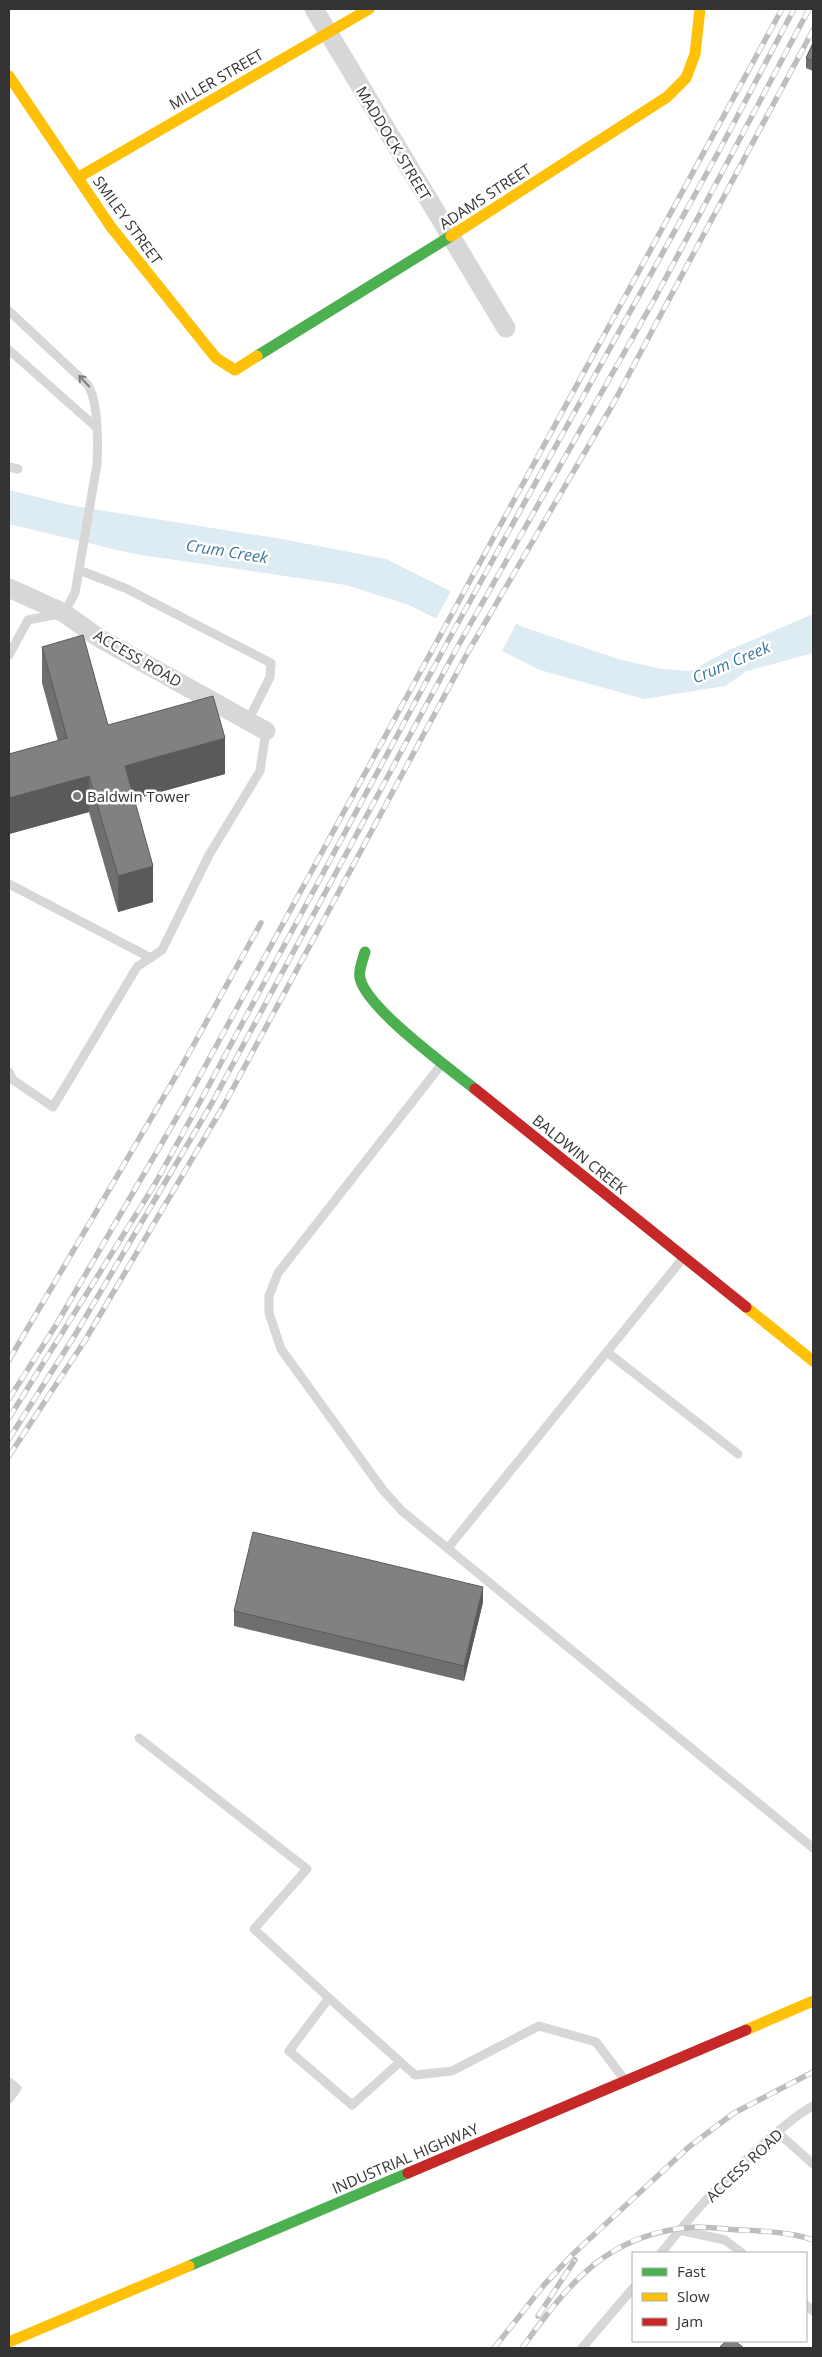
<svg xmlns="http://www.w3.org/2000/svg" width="822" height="2357" viewBox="0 0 822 2357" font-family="'Open Sans',sans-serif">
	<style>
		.water { fill: #ddebf3 }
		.pier { fill: #fff }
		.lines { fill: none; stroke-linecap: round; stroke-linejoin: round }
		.lane { stroke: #d7d7d7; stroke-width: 9 }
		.street { stroke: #d7d7d7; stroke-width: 19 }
		.fast { stroke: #4caf50; stroke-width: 11 }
		.slow { stroke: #ffc107; stroke-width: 11 }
		.jam { stroke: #c62828; stroke-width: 11 }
		.rail-casing { stroke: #bebebe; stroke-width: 5.5 }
		.rail { stroke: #fff; stroke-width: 4; stroke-dasharray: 11; stroke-linecap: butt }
		.wall { fill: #6f6f6f }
		.shaded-wall { fill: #5a5a5a }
		.building { fill: #818181; stroke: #5a5a5a }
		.oneway { stroke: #7d7d7d }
		.poi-dot { fill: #7a7a7a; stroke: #fff; stroke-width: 2 }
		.labels { text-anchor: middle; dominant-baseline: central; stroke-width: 5; stroke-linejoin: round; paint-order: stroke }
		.street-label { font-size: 15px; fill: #333; stroke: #fff }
		.poi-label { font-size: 15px; fill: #333; stroke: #fff; text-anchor: start }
		.water-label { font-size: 16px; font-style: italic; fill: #3f7597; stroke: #fff }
	</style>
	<rect width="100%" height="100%" fill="#fff"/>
	<path class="water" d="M9 490 74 506 282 539 386 559 523 627 618 659 661 669 691 671 727 651 813 614V653L747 671 725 686 644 699 540 670 409 605 346 585 134 554 9 524Z"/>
	<path class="pier" d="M452 589 517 622 500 655 435 621Z"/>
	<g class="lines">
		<path class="lane" d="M9 311 88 385C99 404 98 442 97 464L75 593 64 613 28 620 9 655
			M9 350 96 427
			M9 467 18 469
			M79 570 125 588 271 663 270 677 248 721
			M9 884 151 958
			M441 1065 278 1273 269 1296V1313L281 1349 383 1490 402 1511 813 1848
			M9 1072 13 1080 53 1107 137 967 162 950 209 855 260 771 266 731
			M607 1352 738 1454
			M448 1548 683 1258
			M139 1738 307 1869 254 1929 329 1998
			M400 2062 352 2105 289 2051 329 1998 415 2075 452 2071 539 2026 596 2042 624 2079
			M9 2082 17 2088 9 2099
			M777 2132 813 2164
			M679 2230 725 2240 742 2253
			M661 2253C696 2209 732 2169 776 2133 788 2123 799 2113 813 2106
			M806 2305 813 2311
			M582 2348 633 2288"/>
		<path class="street" d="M314 9 506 328
			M9 588 64 613 99 638 266 731"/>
		<path class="fast" d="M257 356 451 236
			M365 952C363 959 358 971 360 978 366 1008 449 1068 475 1089
			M189 2266 408 2173"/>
		<path class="slow" d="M9 76 111 227 216 358 235 370 257 356
			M79 177 369 9
			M451 236 667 97 686 78 695 54 700 9
			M746 1307 813 1361
			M746 2030 813 2001
			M9 2342 189 2266"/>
		<path class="jam" d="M475 1089 746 1307
			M408 2173 746 2030"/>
		<g class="rail-casing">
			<path id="rail" d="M9 1360 183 1064 261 923
				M9 1399 56 1325 184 1105 782 9
				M9 1418 155 1184 201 1100 448 641 719 151 794 9
				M9 1439 75 1335 212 1103 458 646 654 300 809 9
				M9 1456 84 1342 224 1105 468 652 613 404 813 30
				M538 2316 575 2260
				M494 2348 544 2285 572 2255 690 2146 734 2113 813 2072
				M522 2348C569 2283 608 2232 696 2227 710 2227 724 2229 738 2230 761 2231 791 2232 813 2240"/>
		</g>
		<use href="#rail" class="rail"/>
	</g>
	<path class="wall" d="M813 43V71L806 68V58Z
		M42 647 108 725 225 774 134 799 153 902 118 912 89 812 9 834V754L58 741 42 683Z
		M483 1602 464 1681 234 1626V1611Z"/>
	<path class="shaded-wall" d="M225 738V774L125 802V766Z
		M89 776V812L9 834V798Z
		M153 866V902L118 912V876Z
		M483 1587V1602L464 1681V1666Z"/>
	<path class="building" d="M813 43V61L806 58Z
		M83 635 108 725 213 696 225 738 125 766 153 866 118 876 89 776 9 798V754L67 738 42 647Z
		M253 1532 483 1587 464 1666 234 1611Z
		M726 2341H735L744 2348H719Z"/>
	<defs><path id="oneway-shaft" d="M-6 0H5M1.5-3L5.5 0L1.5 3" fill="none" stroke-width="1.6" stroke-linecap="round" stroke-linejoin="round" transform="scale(1.25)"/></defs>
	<use class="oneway" href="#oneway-shaft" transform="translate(84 381) rotate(-133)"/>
	<circle class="poi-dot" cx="77" cy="796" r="5"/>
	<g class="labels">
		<g class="street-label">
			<text transform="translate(216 79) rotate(-30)">MILLER STREET</text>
			<text transform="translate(394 143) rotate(59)">MADDOCK STREET</text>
			<text transform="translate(485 196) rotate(-33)">ADAMS STREET</text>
			<text transform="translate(128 220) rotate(54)">SMILEY STREET</text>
			<text transform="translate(138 658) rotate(30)">ACCESS ROAD</text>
			<text transform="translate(580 1154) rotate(39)">BALDWIN CREEK</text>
			<text transform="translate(405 2158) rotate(-23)">INDUSTRIAL HIGHWAY</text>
			<text transform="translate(744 2165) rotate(-43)">ACCESS ROAD</text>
		</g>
		<g class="poi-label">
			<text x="87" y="796">Baldwin Tower</text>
		</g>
		<g class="water-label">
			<text transform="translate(227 551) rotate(9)">Crum Creek</text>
			<text transform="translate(731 662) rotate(-23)">Crum Creek</text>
		</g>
	</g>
	<rect width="822" height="2357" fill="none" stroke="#333333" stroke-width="20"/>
	<rect x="632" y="2252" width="175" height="90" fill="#ffffff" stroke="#adadad"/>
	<rect x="642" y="2268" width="25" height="8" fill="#4caf50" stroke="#adadad"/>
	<text x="677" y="2277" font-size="15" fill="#333333">Fast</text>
	<rect x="642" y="2293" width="25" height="8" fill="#ffc107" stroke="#adadad"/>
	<text x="677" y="2302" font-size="15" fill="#333333">Slow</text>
	<rect x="642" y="2318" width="25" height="8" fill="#c62828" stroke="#adadad"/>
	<text x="677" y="2327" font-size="15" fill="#333333">Jam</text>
</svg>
